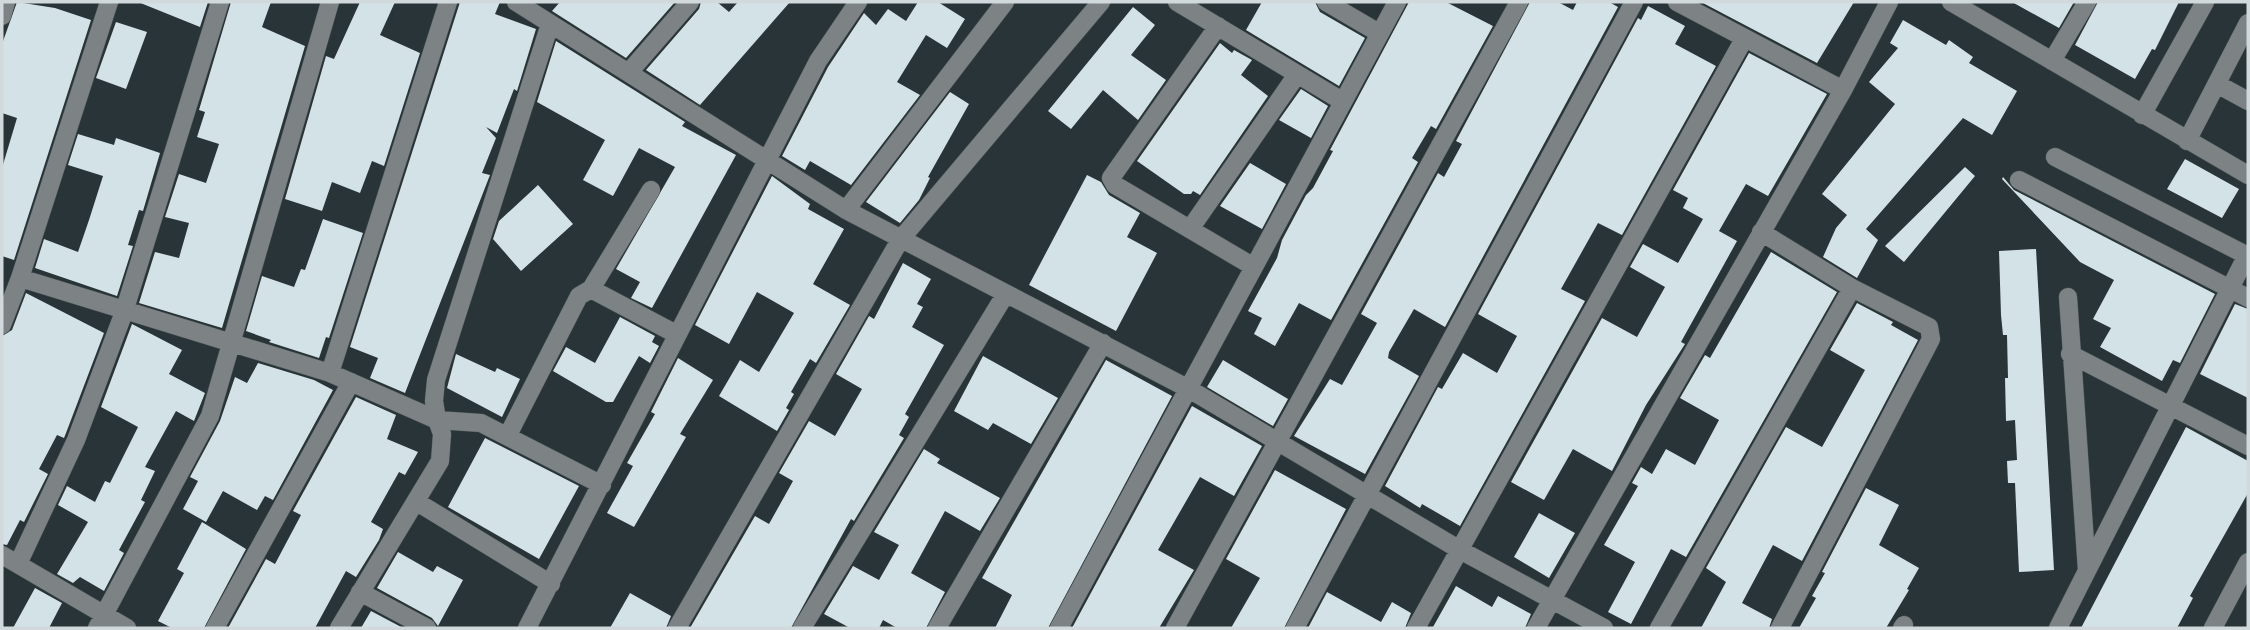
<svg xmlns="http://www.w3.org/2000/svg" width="2250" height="630" viewBox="0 0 2250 630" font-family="Overpass,sans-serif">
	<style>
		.building { fill: #d3e2e7 }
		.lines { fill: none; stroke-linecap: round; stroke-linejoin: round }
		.minor-casing { stroke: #475255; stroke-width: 19 }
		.minor { stroke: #7d8385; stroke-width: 18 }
	</style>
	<rect width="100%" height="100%" fill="#283437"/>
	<path class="building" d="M17 2 55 8 91 20 14 260 2 256V168L17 118 2 113V44Z
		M138 2H208L200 27Z
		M231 2H271L262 27 305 46 222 328 139 303 155 252 179 258 189 223 165 217 179 174 206 183 219 144 197 137 205 112 199 110Z
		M360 2H395L380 35 420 53 384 166 372 161 360 193 332 182 322 211 285 199 326 56 334 59Z
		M460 2H500L495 14 536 29 517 91 514 89 497 133 486 127 496 138 482 173 490 175 405 393 370 378 378 358 350 347Z
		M560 2H675L626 58 552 11Z
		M701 2H717L729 12 738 2H790L700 105 646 70 699 9Z
		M918 2H938L965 19 947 48 926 35 897 82 920 95 851 185 810 161 805 170 782 156 828 67 864 13 876 25 888 9 906 21Z
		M1262 2H1315L1320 12 1365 38 1339 86 1246 30Z
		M1409 2H1446L1493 26 1436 129 1431 126 1412 158 1418 162 1331 320 1299 303 1275 346 1254 334 1262 318 1248 311 1277 258 1282 240 1306 195 1313 188 1333 151 1330 150Z
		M1530 2H1558L1573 10 1577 2H1609L1618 7 1445 327 1414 309 1389 352 1388 358 1419 376 1365 474 1294 436 1330 379 1342 385 1377 323 1361 314 1438 173 1444 177 1462 144 1456 141Z
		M1701 2H1854L1817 63Z
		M2012 2H2074L2059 28Z
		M2098 2H2179L2155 50 2152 49 2135 79 2075 45Z
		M1648 6 1685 26 1675 44 1716 66 1622 235 1598 223 1561 289 1585 301 1460 526 1422 504 1420 508 1385 486 1438 387 1442 389 1463 353 1497 373 1517 336 1478 314 1638 18 1641 20Z
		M1133 7 1155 25 1131 55 1166 80 1138 120 1103 90 1071 129 1048 111Z
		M1903 20 1946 45 1949 40 1973 57 1969 63 2017 91 1992 135 1963 118 1866 229 1878 240 1857 278 1823 257 1836 228 1847 215 1822 194 1895 104 1869 82 1898 48 1890 43Z
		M116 22 147 32 126 89 96 78Z
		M556 41 685 122 682 126 736 155 652 308 631 298 640 282 616 269 675 167 639 148 613 196 583 180 605 140 537 102Z
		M1220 43 1232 53 1234 50 1252 60 1241 75 1268 96 1200 195 1193 191 1191 194H1184L1137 161Z
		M1749 53 1827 94 1768 196 1746 184 1719 231 1737 241 1681 342 1685 344 1646 405 1612 471 1573 449 1544 500 1511 482 1602 318 1637 337 1665 287 1630 267 1643 244 1678 263 1703 219 1683 208 1688 198 1673 190Z
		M1301 89 1328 106 1311 138 1279 120Z
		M950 92 969 104 928 177 930 178 919 200 900 223 866 202Z
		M78 134 114 145 116 138 160 153 143 211 139 210 128 245 133 246 117 296 35 268 44 239 78 252 89 220 103 176 68 165Z
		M2185 159 2239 189 2222 218 2167 189Z
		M1250 163 1286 184 1262 229 1220 206Z
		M1965 167 1975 176 1904 262 1885 246Z
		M1087 175 1101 182 1109 195 1140 213 1127 237 1157 253 1116 331 1029 285Z
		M772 176 810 204 808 209 844 229 813 284 850 305 816 363 810 359 791 392 794 394 786 408 789 410 777 431 719 396 740 360 759 372 794 313 757 292 729 344 695 325Z
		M2003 177 2014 190 2215 294 2180 363 2173 360 2162 381 2100 347 2111 328 2093 319 2114 280 2080 262 2002 179Z
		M538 185 573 224 521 271 493 239 499 221Z
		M323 219 363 233 329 338 326 337 319 358 269 342 271 340 246 331 262 276 294 287 301 269 305 270Z
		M2036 249 2054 570 2019 572 2015 483H2008L2007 461 2017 460 2015 420 2006 421 2005 378H2008L2007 335H2003L2001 315 1999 251Z
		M1771 252 1837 292 1686 557 1671 549 1631 624 1608 612 1635 562 1604 545 1638 486 1632 483 1641 467 1652 474 1666 449 1695 465 1719 420 1680 398 1705 355 1710 358Z
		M903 263 931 279 917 304 923 307 912 327 944 345 905 414 909 417 899 435 904 438 854 521 851 519 791 628H690L755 516 769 524 793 481 779 473 809 421 835 436 862 389 836 374 869 316 874 319Z
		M26 293 104 333 66 433 64 438 57 435 39 469 48 474 24 522 20 520 7 545 2 544V336L12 330Z
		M1857 303 1893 322 1891 325 1918 340 1802 561 1773 545 1742 603 1772 619 1769 628H1701L1726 582 1706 568 1786 427 1822 447 1865 370 1830 350Z
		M2235 304 2248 309V398L2200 374Z
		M620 317 655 336 652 342 659 346 650 363 639 356 613 402H606L553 371 566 347 595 363Z
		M132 324 182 350 169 374 205 393 194 421 176 411 145 467 155 471 141 500 145 502 119 550 124 553 104 591 80 577 73 583 57 574 88 522 58 505 67 486 95 502 105 481 110 483 138 427 101 407Z
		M456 354 495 372 497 368 520 379 502 417 447 388Z
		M983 356 1058 398 1031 444 993 423 988 430 954 411Z
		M678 358 713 380 680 434 686 437 634 527 607 513 633 466 627 463 655 414 651 412Z
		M1106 360 1172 396 1048 628H995L1012 595 982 578Z
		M1223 360 1288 399 1273 426 1207 387Z
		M258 363 314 380 333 390 273 500 265 496 257 510 223 491 206 522 183 509 198 481 190 477 220 421 235 377 247 383Z
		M356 397 396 415 387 439 418 452 405 475 399 472 371 522 383 529 379 540 356 577 346 571 315 628H228L266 559 275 564 301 515 293 511Z
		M1192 406 1262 446 1234 496 1200 477 1158 550 1194 570 1159 628H1072Z
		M2186 427 2248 461V493L2190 596 2193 598 2177 628H2081Z
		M485 438 579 486 539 559 448 507Z
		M924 449 940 459 937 463 1000 498 980 531 945 511 911 573 945 592 926 628H897L883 620 879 628H850L824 614 853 566 879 580 899 545 874 532Z
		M1275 470 1346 509 1284 628H1231L1260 578 1226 559Z
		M1866 488 1899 505 1879 545 1919 568 1907 589 1909 590 1886 628H1799L1816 598 1812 596 1825 573 1822 572Z
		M1539 513 1575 533 1549 578 1514 557Z
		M202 522 246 549 204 628H172L158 621 184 573 177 569Z
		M398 552 433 572 437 566 463 580 438 626 432 618 377 588Z
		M1456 586 1492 607 1498 596 1531 614 1525 628H1429L1433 627Z
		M35 588 62 603 49 628H13Z
		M1327 592 1381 622 1392 602 1411 613 1405 628H1308Z
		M630 593 671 616 666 628H610Z
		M371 611 403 628H361Z"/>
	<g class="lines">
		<g class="minor-casing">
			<path id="minor" d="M516 2 846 210 1189 389 1460 550 1604 628
				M1177 2 1342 101
				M1326 2 1379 33
				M1677 2 1843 90 1889 2
				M1951 2 2248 175
				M2 16 6 2
				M550 24 436 380 434 401 437 420 481 423 602 485
				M1218 26 1111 178 1115 185 1254 267
				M2052 61 2087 2
				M630 71 690 2
				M2217 84 2248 101
				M2142 115 2205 2
				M2187 141 2248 23
				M2055 157 2248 256
				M2019 180 2248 298
				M846 210 1005 2
				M1190 229 1296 76
				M1761 232 1852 288 1929 327 1931 339 1780 628
				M20 278 330 373 437 420 442 434 440 461 339 628
				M591 289 676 334
				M2068 297 2087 571
				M2 325 20 278 109 2
				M2070 354 2248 446
				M330 373 448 2
				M508 435 579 296 591 289 651 190
				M417 502 551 584
				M2 555 127 628
				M18 564 76 440 124 312 220 2
				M360 592 427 628
				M97 628 210 416 330 2
				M215 628 351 382
				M527 628 818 61 858 2
				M677 628 900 240 1101 2
				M802 628 1005 295
				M937 628 1103 343
				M1059 628 1397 2
				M1175 628 1519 2
				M1295 628 1634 2
				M1416 628 1744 39
				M1536 628 1843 90
				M1659 628 1852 288
				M1902 628 1904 625
				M2058 628 2247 255
				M2213 628 2248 562"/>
		</g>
		<use href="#minor" class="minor"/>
	</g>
	<rect width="2250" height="630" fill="none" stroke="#d2d9dc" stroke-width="7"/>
</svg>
